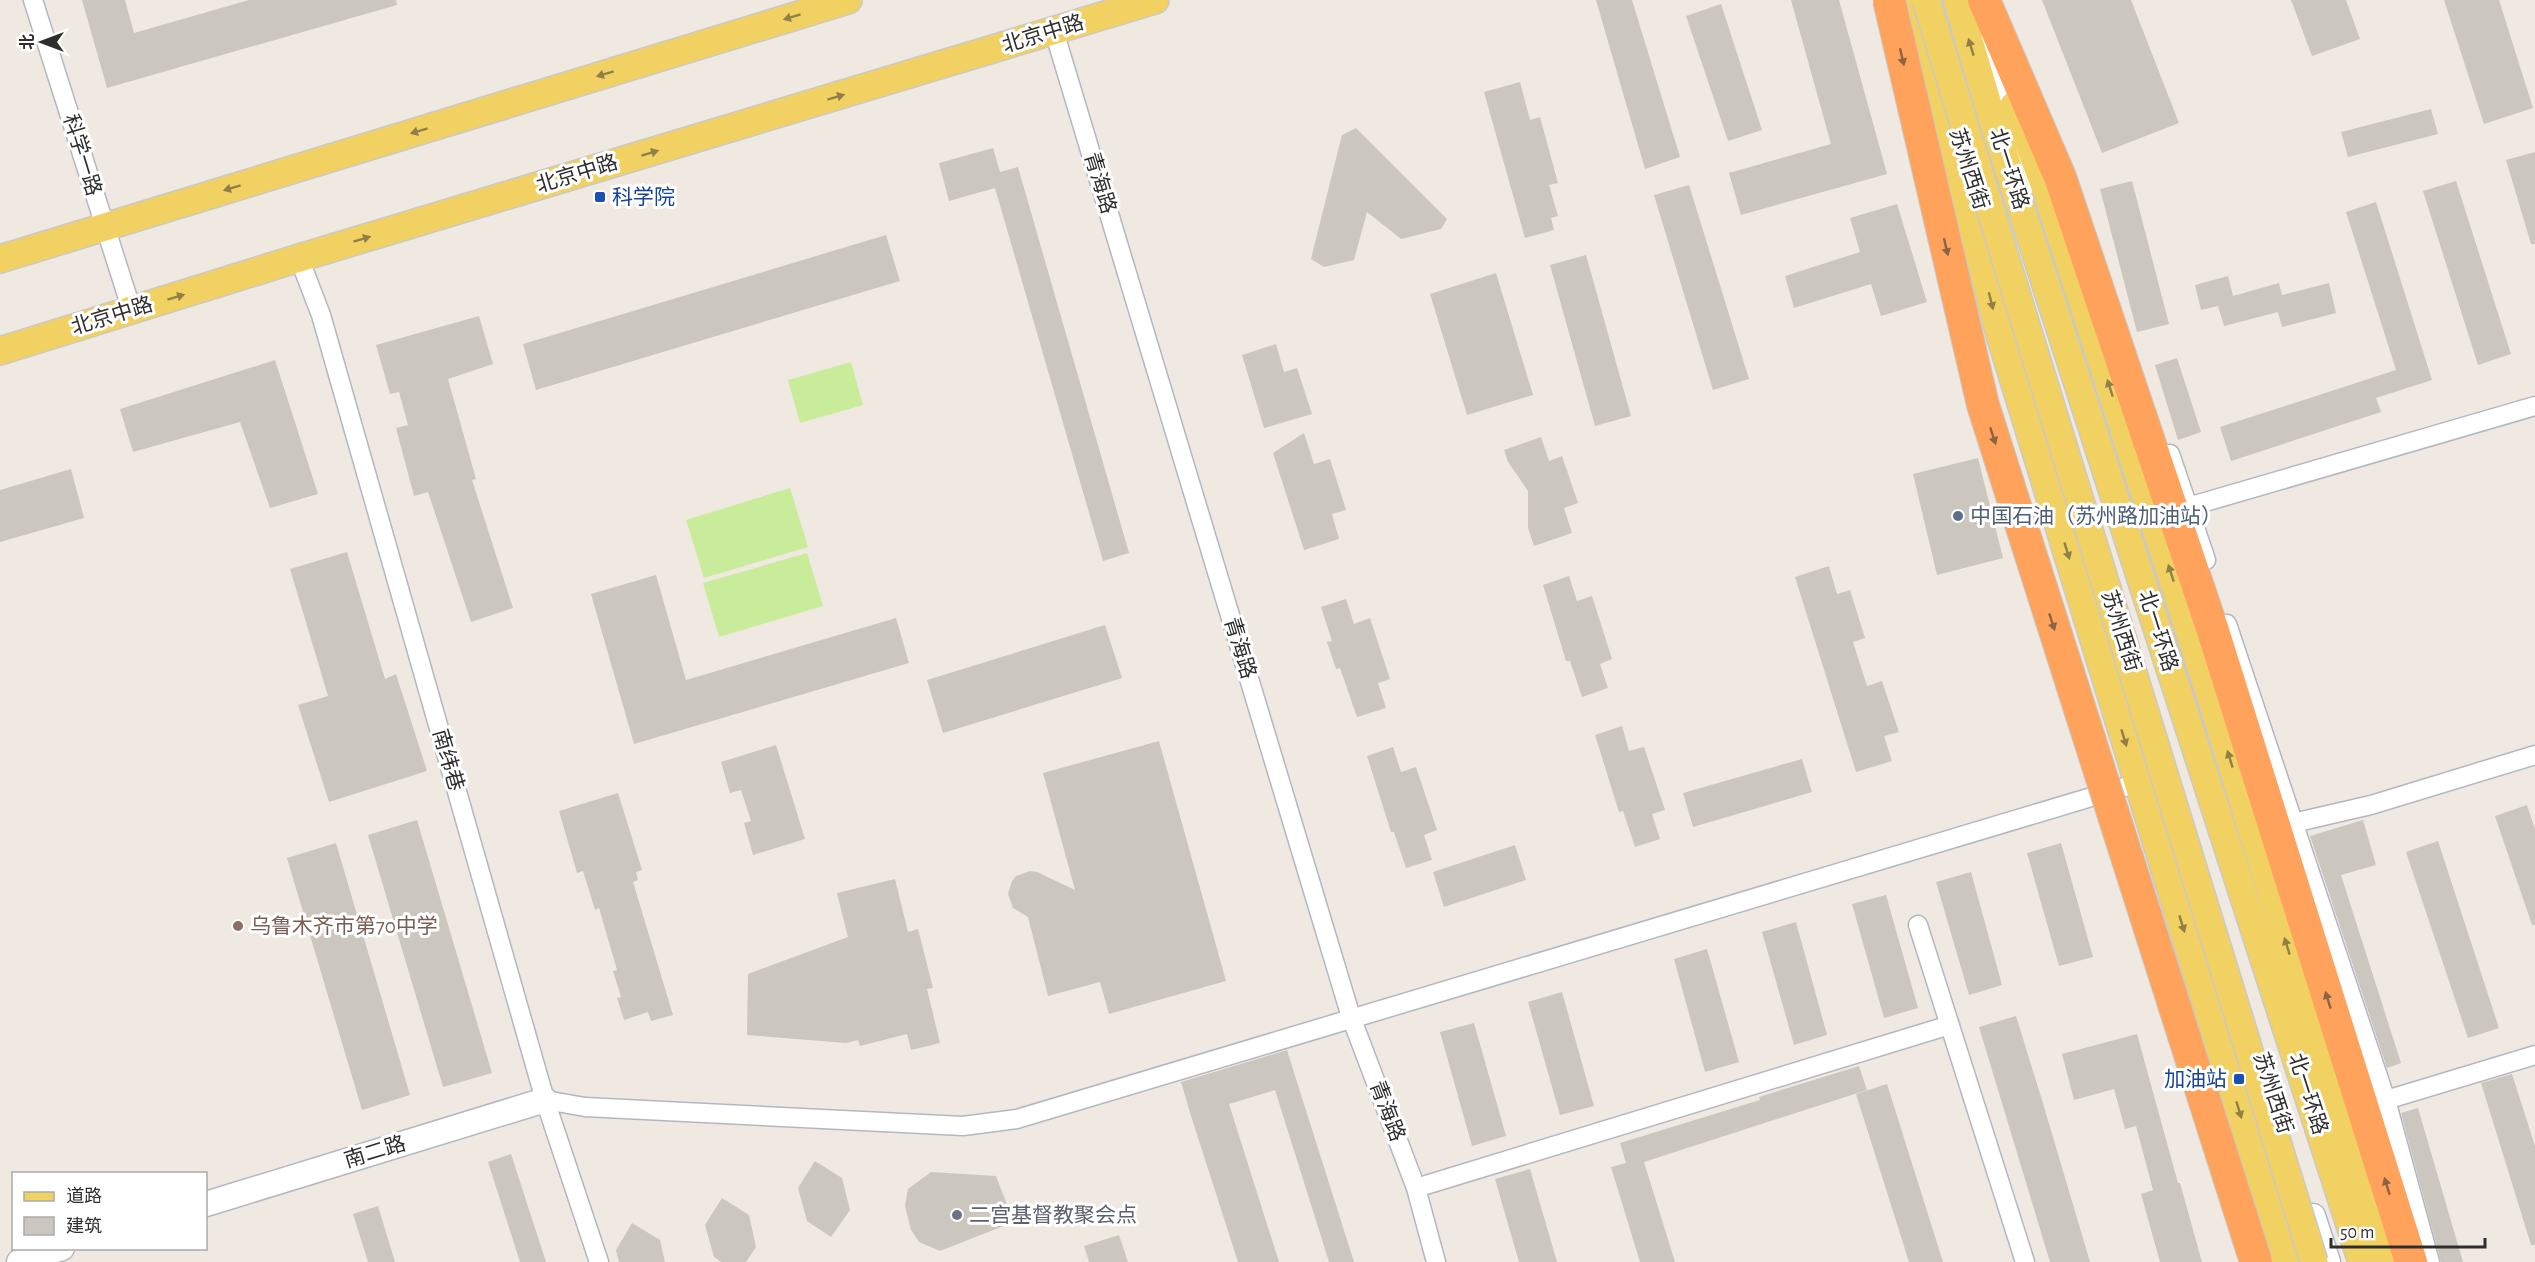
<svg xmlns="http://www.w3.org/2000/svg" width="2535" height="1262" viewBox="0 0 2535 1262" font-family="'Alegreya Sans','Noto Sans SC',sans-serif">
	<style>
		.pitch { fill: #c9ec9a }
		.building { fill: #cbc7bf }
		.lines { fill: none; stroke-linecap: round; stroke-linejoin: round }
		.street-casing { stroke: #b4b7c1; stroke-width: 21 }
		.secondary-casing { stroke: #b4b7c1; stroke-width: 27 }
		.primary-casing { stroke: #c9c9c9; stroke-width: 30 }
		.highway-casing { stroke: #c9c9c9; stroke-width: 34 }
		.street { stroke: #fff; stroke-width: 18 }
		.secondary { stroke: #fff; stroke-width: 24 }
		.primary { stroke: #f2d163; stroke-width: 27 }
		.highway { stroke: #ffa35c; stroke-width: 32 }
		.primary-bridge-casing { stroke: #c9c9c9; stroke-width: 30; stroke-linecap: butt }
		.highway-bridge-casing { stroke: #c9c9c9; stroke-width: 34; stroke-linecap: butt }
		.primary-bridge { stroke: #f2d163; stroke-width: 27 }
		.highway-bridge { stroke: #ffa35c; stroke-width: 32 }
		.oneway { fill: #908048 }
		.oneway2 { fill: #8c6343 }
		.transit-dot { fill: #1a4fb4; stroke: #fff; stroke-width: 2 }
		.service-dot { fill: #5c6f8a; stroke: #fff; stroke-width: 2 }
		.education-dot { fill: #8d6e63; stroke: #fff; stroke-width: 2 }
		.worship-dot { fill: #6b7280; stroke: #fff; stroke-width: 2 }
		.labels { text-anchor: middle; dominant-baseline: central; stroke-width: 6; stroke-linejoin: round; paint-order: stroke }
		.street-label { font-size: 21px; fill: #2e2e2e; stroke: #fff }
		.transit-label { font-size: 21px; fill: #164399; stroke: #fff; text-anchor: start }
		.service-label { font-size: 21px; fill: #4e5e75; stroke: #fff; text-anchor: start }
		.education-label { font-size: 21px; fill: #785e54; stroke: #fff; text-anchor: start }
		.worship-label { font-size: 21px; fill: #5b616d; stroke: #fff; text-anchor: start }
	</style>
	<rect width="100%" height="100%" fill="#efe9e1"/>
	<path class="pitch" d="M851 362 863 405 800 423 788 380Z
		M790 488 808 547 704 578 686 520Z
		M807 553 823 606 719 637 703 583Z"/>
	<path class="building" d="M82 0H125L134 33 249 0H396L397 5 107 88Z
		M1596 0H1632L1680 157 1645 169Z
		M1791 0H1839L1887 174 1741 215 1729 173 1831 144Z
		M2042 0H2131L2179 123 2102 153Z
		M2291 0H2346L2360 39 2312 56Z
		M2444 0H2499L2533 108 2484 124Z
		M1721 4 1762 130 1728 141 1686 16Z
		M1520 82 1530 120 1540 117 1558 183 1549 185 1558 216 1551 218 1554 230 1525 238 1484 92Z
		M2431 109 2438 134 2348 157 2341 132Z
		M1356 128 1447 219 1441 229 1401 239 1367 212 1354 260 1324 267 1311 259 1342 135Z
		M993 148 1000 172 1018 167 1129 553 1103 561 995 188 949 201 939 163Z
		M2535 152V244H2531L2506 160Z
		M2132 181 2169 324 2137 332 2100 189Z
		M2456 181 2511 354 2478 365 2423 191Z
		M1689 185 1749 379 1713 390 1654 195Z
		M2376 202 2432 380 2376 398 2381 412 2231 461 2220 427 2396 370 2346 212Z
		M1897 204 1927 302 1881 316 1871 284 1794 308 1785 276 1860 252 1850 218Z
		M886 235 900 281 536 390 523 344Z
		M1586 255 1631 416 1595 426 1550 265Z
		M1496 273 1533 395 1467 415 1430 294Z
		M2228 276 2233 296 2279 283 2282 295 2329 283 2336 313 2282 327 2278 312 2224 326 2218 306 2201 310 2195 285Z
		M479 316 493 364 448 379 476 479 472 480 513 608 471 622 428 492 414 496 396 428 408 425 399 392 390 394 376 345Z
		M1276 344 1284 372 1297 368 1312 414 1264 428 1242 355Z
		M2177 358 2201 432 2178 440 2155 365Z
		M275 360 318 494 270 508 240 422 133 452 120 409Z
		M1304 433 1314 464 1330 459 1346 510 1332 514 1339 539 1304 550 1273 453Z
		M1541 437 1549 461 1562 456 1578 503 1564 508 1572 533 1534 546 1528 528V491L1508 462 1504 450Z
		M1978 458 2003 558 1937 575 1913 474Z
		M71 469 84 518 0 542V490Z
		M347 552 385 679 396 674 427 771 329 802 298 705 328 696 290 569Z
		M1829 566 1837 594 1850 590 1865 638 1853 642 1867 686 1882 681 1899 732 1884 736 1892 761 1856 772 1795 577Z
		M656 575 686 680 896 618 909 663 634 744 591 594Z
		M1569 576 1577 601 1592 596 1612 659 1600 664 1608 688 1582 697 1570 661H1566L1543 585Z
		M1346 599 1354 624 1370 618 1390 679 1378 683 1386 708 1357 717 1340 668 1336 669 1327 642 1332 641 1321 607Z
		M1105 625 1122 678 943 733 927 680Z
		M1622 726 1629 751 1644 747 1665 810 1652 814 1660 839 1635 847 1623 811 1619 812 1595 735Z
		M1159 741 1226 981 1109 1014 1100 982 1048 996 1028 917 1013 908 1008 894 1012 881 1016 876 1030 871 1037 872 1075 890 1043 773Z
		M776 745 805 839 753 855 744 823 751 821 741 790 730 793 721 762Z
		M1393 747 1401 772 1416 767 1437 830 1424 835 1432 860 1406 868 1394 832H1391L1367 756Z
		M1802 759 1812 792 1693 827 1683 793Z
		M618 793 642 870 636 872 638 880 633 882 673 1015 651 1021 648 1012 624 1020 617 998 621 997 613 971 617 970 599 908 595 910 583 871 577 873 559 811Z
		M2527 805 2535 829V925H2532L2495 816Z
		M417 820 492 1073 443 1087 368 835Z
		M2363 820 2376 865 2341 875 2401 1063 2387 1068 2310 836Z
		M2438 841 2499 1028 2468 1038 2406 852Z
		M336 843 410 1095 362 1110 287 858Z
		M2061 843 2093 957 2059 966 2027 853Z
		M1515 845 1526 880 1444 907 1433 872Z
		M1971 872 2002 985 1969 995 1936 882Z
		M895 879 908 932 918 929 933 988 927 989 940 1043 911 1050 907 1034 860 1046 858 1040 846 1043 747 1035 748 974 848 937 837 893Z
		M1886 895 1918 1008 1884 1018 1852 904Z
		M1796 922 1827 1035 1794 1045 1762 932Z
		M1707 949 1739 1062 1705 1072 1674 959Z
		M1562 992 1594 1106 1560 1115 1528 1002Z
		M2016 1016 2042 1100 2090 1262H2050L1979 1027Z
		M1474 1023 1506 1136 1472 1146 1440 1032Z
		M2137 1034 2178 1183H2180L2202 1262H2160L2141 1194 2153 1190 2136 1126 2125 1129 2114 1089 2074 1100 2062 1054Z
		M1287 1050 1291 1063 1354 1262H1329L1275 1090 1229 1104 1279 1262H1238L1191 1116 1181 1082Z
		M1859 1066 1867 1090 1644 1162 1675 1262H1640L1611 1167 1626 1163 1620 1143 1760 1100 1759 1097Z
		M2512 1074 2535 1146V1245H2531L2481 1083Z
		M1887 1084 1943 1262H1909L1856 1094Z
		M2418 1108 2463 1262H2441L2401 1113Z
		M511 1154 546 1262H520L488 1162Z
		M815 1161 842 1178 850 1210 831 1237 807 1221 798 1188Z
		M1530 1169 1557 1262H1519L1495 1179Z
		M931 1172 996 1176 1006 1202V1225L940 1251 919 1242 911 1230 905 1206 908 1189Z
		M722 1198 749 1215 756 1247 746 1262H721L714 1257 705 1225Z
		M378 1206 395 1262H368L353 1214Z
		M632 1223 660 1240 665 1262H619L616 1250Z
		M1119 1235 1128 1262H1089L1084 1246Z"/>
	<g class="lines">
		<g class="street-casing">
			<path id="street" d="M33 0 132 311
				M1054 31 1351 1017 1416 1188 1436 1262
				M299 258 321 315 545 1100 599 1262
				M2170 454 2206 560
				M2188 507 2535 406
				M2227 624 2386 1100 2430 1262
				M2293 823 2371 805 2535 755
				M1918 925 2025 1262
				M545 1100 585 1107 963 1126 1017 1119 2138 783
				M2386 1100 2535 1055
				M1416 1188 1950 1025"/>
		</g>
		<g class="secondary-casing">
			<path id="secondary" d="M1988 39 2025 183
				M206 1204 545 1100
				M2313 1216 2328 1262
				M19 1262 62 1248"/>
		</g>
		<g class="primary-casing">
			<path id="primary" d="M1914 0 2000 335 2286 1262
				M1957 0 1992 118 2362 1262
				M2014 105 2044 184 2211 698 2386 1262
				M0 259 848 0
				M0 351 299 258 1155 0"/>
		</g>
		<g class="highway-casing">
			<path id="highway" d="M1984 0 2060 177 2213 631 2411 1262"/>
		</g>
		<use href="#street" class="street"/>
		<use href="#secondary" class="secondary"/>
		<use href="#primary" class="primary"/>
		<use href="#highway" class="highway"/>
		<g class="primary-bridge-casing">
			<path id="primary-bridge" d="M1926 0 2314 1262"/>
		</g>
		<g class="highway-bridge-casing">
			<path id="highway-bridge" d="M1889 0 1983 405 2256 1262"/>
		</g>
		<use href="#primary-bridge" class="primary-bridge"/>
		<use href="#highway-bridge" class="highway-bridge"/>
	</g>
	<defs><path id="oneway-solid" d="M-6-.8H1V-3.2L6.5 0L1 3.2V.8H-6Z" transform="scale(1.5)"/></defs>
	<g class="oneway">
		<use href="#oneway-solid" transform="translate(792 17) rotate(163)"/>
		<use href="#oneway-solid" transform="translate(1971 47) rotate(-107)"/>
		<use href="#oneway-solid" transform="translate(605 74) rotate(163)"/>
		<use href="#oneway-solid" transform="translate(836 97) rotate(-17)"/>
		<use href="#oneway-solid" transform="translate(419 131) rotate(163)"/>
		<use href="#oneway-solid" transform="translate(650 153) rotate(-17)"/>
		<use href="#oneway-solid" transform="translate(232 188) rotate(163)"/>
		<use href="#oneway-solid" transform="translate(362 239) rotate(-17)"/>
		<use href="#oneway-solid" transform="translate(176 297) rotate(-17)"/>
		<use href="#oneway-solid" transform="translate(1991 301) rotate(76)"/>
		<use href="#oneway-solid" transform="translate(2110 388) rotate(-108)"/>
		<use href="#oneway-solid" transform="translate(2067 551) rotate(73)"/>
		<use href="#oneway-solid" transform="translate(2171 573) rotate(-108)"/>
		<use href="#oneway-solid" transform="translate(2124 738) rotate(73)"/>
		<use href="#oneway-solid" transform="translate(2230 759) rotate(-107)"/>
		<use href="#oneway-solid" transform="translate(2182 924) rotate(73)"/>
		<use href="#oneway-solid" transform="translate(2287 946) rotate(-107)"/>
		<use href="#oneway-solid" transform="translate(2239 1110) rotate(73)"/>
	</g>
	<g class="oneway2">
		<use href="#oneway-solid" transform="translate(1902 57) rotate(77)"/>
		<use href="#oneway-solid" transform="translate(1946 247) rotate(77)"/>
		<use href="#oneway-solid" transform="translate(1993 436) rotate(72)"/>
		<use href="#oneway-solid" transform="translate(2052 622) rotate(72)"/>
		<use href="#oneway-solid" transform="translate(2328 1000) rotate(-107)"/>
		<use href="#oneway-solid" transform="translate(2387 1186) rotate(-107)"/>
	</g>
	<g class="transit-dot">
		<rect x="594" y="191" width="12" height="12" rx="3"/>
		<rect x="2233" y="1073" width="12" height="12" rx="3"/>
	</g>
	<circle class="service-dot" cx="1958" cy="516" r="6"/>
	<circle class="education-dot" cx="238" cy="926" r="6"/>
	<circle class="worship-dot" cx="957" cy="1215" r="6"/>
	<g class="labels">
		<g class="street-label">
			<text transform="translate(1043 34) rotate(-17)">北京中路</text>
			<text transform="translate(82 155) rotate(73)">科学一路</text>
			<text transform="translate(1969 169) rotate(72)">苏州西街</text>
			<text transform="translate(2009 169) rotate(72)">北一环路</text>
			<text transform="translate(577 174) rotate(-17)">北京中路</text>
			<text transform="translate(1100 183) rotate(73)">青海路</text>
			<text transform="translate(112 316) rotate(-17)">北京中路</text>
			<text transform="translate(2121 631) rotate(72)">苏州西街</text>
			<text transform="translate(2158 631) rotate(72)">北一环路</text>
			<text transform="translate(1240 648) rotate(73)">青海路</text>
			<text transform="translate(448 760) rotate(74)">南纬巷</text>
			<text transform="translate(2273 1093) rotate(72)">苏州西街</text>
			<text transform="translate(2308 1094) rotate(72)">北一环路</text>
			<text transform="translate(1387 1111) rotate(69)">青海路</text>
			<text transform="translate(375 1152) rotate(-17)">南二路</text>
		</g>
		<g class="transit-label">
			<text x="612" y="197">科学院</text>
			<text x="2227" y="1079" text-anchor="end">加油站</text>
		</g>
		<g class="service-label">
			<text x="1970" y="516">中国石油（苏州路加油站）</text>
		</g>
		<g class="education-label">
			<text x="250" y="926">乌鲁木齐市第70中学</text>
		</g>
		<g class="worship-label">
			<text x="969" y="1215">二宫基督教聚会点</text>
		</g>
	</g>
	<rect x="12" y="1172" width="195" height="78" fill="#ffffff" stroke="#ababab" stroke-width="1.5"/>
	<rect x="24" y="1192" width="30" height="9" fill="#f2d163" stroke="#ababab" stroke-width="1.5"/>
	<text x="66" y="1202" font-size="18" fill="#2e2e2e">道路</text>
	<rect x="24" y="1217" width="30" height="18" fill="#cbc7bf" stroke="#ababab" stroke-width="1.5"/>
	<text x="66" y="1232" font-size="18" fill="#2e2e2e">建筑</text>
	<g transform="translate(42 42) rotate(270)" stroke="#ffffff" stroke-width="4.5" paint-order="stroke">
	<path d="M0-4.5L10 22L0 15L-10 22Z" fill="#2e2e2e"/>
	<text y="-9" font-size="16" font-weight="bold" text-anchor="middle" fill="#2e2e2e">北</text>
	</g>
	<path d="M2331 1238v9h154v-9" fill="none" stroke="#2e2e2e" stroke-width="3"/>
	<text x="2340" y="1238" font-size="18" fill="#2e2e2e" stroke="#ffffff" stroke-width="4.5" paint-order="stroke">50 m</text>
</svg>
